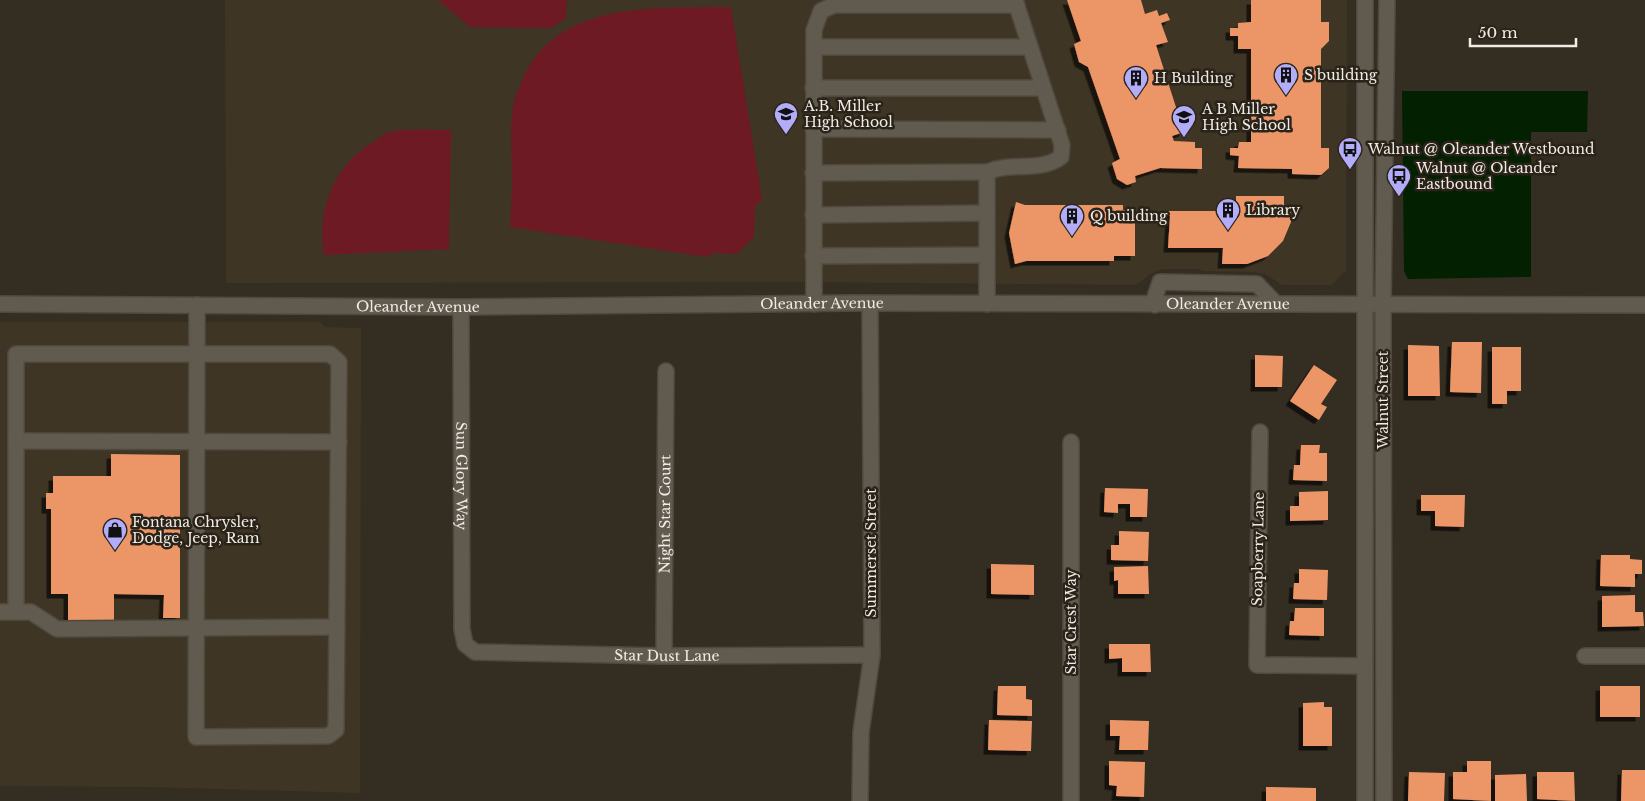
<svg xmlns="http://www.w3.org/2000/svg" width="1645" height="801" viewBox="0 0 1645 801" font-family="'Libre Baskerville',serif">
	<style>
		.built { fill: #3f3524 }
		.green { fill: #6e1a24 }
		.water { fill: #032000 }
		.building { fill: #ec9668; filter: url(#shadow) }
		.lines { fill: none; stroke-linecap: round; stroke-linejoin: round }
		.minor-casing { stroke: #4e483f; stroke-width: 18 }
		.minor { stroke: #615a4e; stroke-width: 15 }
		.labels { text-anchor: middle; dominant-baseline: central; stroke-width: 5; stroke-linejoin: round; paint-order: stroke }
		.poi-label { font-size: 14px; fill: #f0ebe4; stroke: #2a2319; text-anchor: start }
		.street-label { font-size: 14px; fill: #f0ebe4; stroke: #2a2319 }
	</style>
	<defs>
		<filter id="shadow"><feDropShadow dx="-4.5" dy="4.5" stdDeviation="0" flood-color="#0009"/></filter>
	</defs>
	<rect width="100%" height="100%" fill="#342d22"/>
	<path class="built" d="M225 0H1347L1346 270 1332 285H1282L1265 274 1254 272 1203 271 1199 269H1163L1151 274 1136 285 804 282 226 283Z
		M0 322H320L325 327 361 328 360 793 150 787 0 786Z"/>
	<path class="green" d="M438 0H567L566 18 551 28 470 27Z
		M731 7 762 199 755 207 754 237 737 254 713 253 707 257 510 227C511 210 512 194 512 177 512 152 509 126 514 101 516 94 520 87 522 80 557 0 654 8 731 7Z
		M451 130 449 249 324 255C317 210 333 166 373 142 378 139 384 134 389 132 402 128 436 130 451 130Z"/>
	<path class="water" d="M1402 91H1588L1587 132H1531V277L1408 279 1404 271Z"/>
	<path class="building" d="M1067 0H1141L1145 14 1157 10 1159 16 1167 13 1170 20 1161 23 1168 42 1156 45 1184 132 1172 136 1174 141 1195 142V148H1202V169L1160 168 1135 176 1136 182 1127 185 1117 179 1112 163 1120 159 1088 67 1079 62 1074 44 1081 41Z
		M1251 0H1321V22H1329V41L1321 49V148H1329V168L1321 175 1292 174V169L1238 168 1239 156 1230 155V148H1238L1239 142H1251V49H1238V36H1230V28H1238V23L1251 22Z
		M1236 196H1284V212H1291V222L1283 241 1268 256 1247 264H1222L1223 248H1168L1170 216H1168V211H1223V203H1236Z
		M1016 202 1025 205H1123V210L1135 211V256H1114V261H1026L1015 264 1009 233Z
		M1452 342H1482L1481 393 1450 392Z
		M1408 345 1439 346 1440 396H1408Z
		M1492 347H1521V391H1507V404H1492Z
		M1255 355 1283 356 1282 387H1255Z
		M1314 365 1337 380 1321 404 1327 407 1319 420 1290 401Z
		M1301 445H1320L1319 453H1327V481L1293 480 1294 465H1300Z
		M111 454 180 455V618H163L164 595 114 594V623H68V594H51V509H46V493H53V476H111Z
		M1105 488 1148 489 1147 517H1130V504H1118V513L1104 512Z
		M1328 491V520L1290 521V506H1299V492Z
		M1421 495H1465L1464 527 1435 526V511H1421Z
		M1119 531 1149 532 1148 561 1111 560V545H1119Z
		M1601 555H1630V559L1642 560V574H1635V587L1600 586Z
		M991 564 1034 565V595L991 594Z
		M1148 566 1149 594H1118V580L1114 581V567Z
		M1299 569 1328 570 1327 600 1293 599 1294 583H1299Z
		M1635 595V612H1643L1644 626 1602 627V596Z
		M1295 608H1324V636L1289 635 1290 621H1294Z
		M1109 644H1150L1151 672H1122V658L1109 659Z
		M998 686H1026V699L1032 700V716L997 715Z
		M1600 686H1640V717H1600Z
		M1324 702V707H1332V746H1303V703Z
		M989 720 1032 721 1031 751 988 750Z
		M1110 720 1149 721 1148 750H1119L1120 736H1110Z
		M1109 761 1145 762 1144 797 1116 796 1117 786 1109 785Z
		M1467 761H1491V801L1453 799V772H1467Z
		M1622 770H1645V801H1621Z
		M1409 772 1445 773 1444 801H1408Z
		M1537 772H1574L1575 801 1537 799Z
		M1526 774 1527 801H1495V775Z
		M1266 787 1316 788V801H1266Z"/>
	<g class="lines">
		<g class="minor-casing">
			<g id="minor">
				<path d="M1365 0V801"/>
				<path d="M814 47H1030"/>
				<path d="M813 88H1043"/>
				<path d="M813 129 1058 130"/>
				<path d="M813 173 987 172"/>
				<path d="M813 215 987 213"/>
				<path d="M813 256 987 255"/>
				<path id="s1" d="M0 304 461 307 849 303 1645 305"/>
				<path d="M814 304V30L821 11 834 5H1017"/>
				<path d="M987 304V172C1013 161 1039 173 1061 157L1062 145 1015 0"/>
				<path d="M1155 305V297L1160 282 1257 284 1276 304"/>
				<path id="s2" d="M461 307 462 629 465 644 475 652 664 656 872 655"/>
				<path d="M1260 432 1257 665 1365 666"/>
				<path d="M16 441 339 442"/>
				<path d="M0 612H31L57 629 337 627"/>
				<path d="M16 612V354H330L339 362 336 730 328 736 196 737C196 593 197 449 197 305"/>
				<path id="s3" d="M664 656 666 371"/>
				<path d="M1585 656H1645"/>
				<path d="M860 801 861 732 872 655 870 303"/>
				<path d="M1071 801V442"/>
				<path d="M1384 801 1383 305 1387 0"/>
			</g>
		</g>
		<use href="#minor" class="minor"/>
	</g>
	<defs>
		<g id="building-pin" transform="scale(1.25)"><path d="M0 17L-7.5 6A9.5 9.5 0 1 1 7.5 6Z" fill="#b3acf9" stroke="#2a2319"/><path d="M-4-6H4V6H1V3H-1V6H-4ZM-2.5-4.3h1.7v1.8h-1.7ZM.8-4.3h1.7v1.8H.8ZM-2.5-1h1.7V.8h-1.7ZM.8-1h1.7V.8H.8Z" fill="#111"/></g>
		<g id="school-pin" transform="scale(1.25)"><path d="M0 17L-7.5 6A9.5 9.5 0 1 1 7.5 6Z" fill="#b3acf9" stroke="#2a2319"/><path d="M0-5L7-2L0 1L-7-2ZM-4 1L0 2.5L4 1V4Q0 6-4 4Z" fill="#111"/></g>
		<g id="bus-pin" transform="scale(1.25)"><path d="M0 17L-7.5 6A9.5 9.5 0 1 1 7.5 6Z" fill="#b3acf9" stroke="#2a2319"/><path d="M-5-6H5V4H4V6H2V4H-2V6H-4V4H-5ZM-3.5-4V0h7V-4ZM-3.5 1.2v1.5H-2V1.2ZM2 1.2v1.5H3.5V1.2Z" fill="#111"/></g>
		<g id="shop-pin" transform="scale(1.25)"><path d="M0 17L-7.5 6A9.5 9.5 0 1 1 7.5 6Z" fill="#b3acf9" stroke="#2a2319"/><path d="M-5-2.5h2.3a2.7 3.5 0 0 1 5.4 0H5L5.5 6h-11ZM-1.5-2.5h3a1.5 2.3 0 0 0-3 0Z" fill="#111"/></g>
	</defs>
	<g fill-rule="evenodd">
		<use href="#building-pin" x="1286" y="75"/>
		<use href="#building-pin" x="1136" y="78"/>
		<use href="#school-pin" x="786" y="114"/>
		<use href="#school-pin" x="1184" y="117"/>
		<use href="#bus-pin" x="1350" y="149"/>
		<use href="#bus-pin" x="1399" y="176"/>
		<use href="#building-pin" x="1228" y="210"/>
		<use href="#building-pin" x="1072" y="216"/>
		<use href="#shop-pin" x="115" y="530"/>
	</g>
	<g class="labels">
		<g class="poi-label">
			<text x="1304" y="75">S building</text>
			<text x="1154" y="78">H Building</text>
			<text x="804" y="106">A.B. Miller<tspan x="804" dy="16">High School</tspan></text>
			<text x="1202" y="109">A B Miller<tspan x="1202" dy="16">High School</tspan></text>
			<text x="1368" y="149">Walnut @ Oleander Westbound</text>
			<text x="1416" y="168">Walnut @ Oleander<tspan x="1416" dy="16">Eastbound</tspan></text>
			<text x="1246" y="210">Library</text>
			<text x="1090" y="216">Q building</text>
			<text x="132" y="522">Fontana Chrysler,<tspan x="132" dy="16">Dodge, Jeep, Ram</tspan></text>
		</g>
		<g class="street-label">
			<text stroke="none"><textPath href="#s1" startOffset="822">Oleander Avenue</textPath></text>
			<text stroke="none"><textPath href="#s1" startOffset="1228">Oleander Avenue</textPath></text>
			<text stroke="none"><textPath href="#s1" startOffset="418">Oleander Avenue</textPath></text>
			<text transform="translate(1383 400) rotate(-90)">Walnut Street</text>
			<text stroke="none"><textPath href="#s2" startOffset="169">Sun Glory Way</textPath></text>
			<text stroke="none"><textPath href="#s3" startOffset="142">Night Star Court</textPath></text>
			<text transform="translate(1258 549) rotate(-89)">Soapberry Lane</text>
			<text transform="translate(871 553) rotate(-90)">Summerset Street</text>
			<text transform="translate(1071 622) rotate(-90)">Star Crest Way</text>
			<text stroke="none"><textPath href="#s2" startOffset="542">Star Dust Lane</textPath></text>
		</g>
	</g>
	<path d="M1470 38v8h106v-8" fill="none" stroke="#f0ebe4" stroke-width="2.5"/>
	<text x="1478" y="38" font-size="15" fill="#f0ebe4" stroke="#2a2319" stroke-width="4" paint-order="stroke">50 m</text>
</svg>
